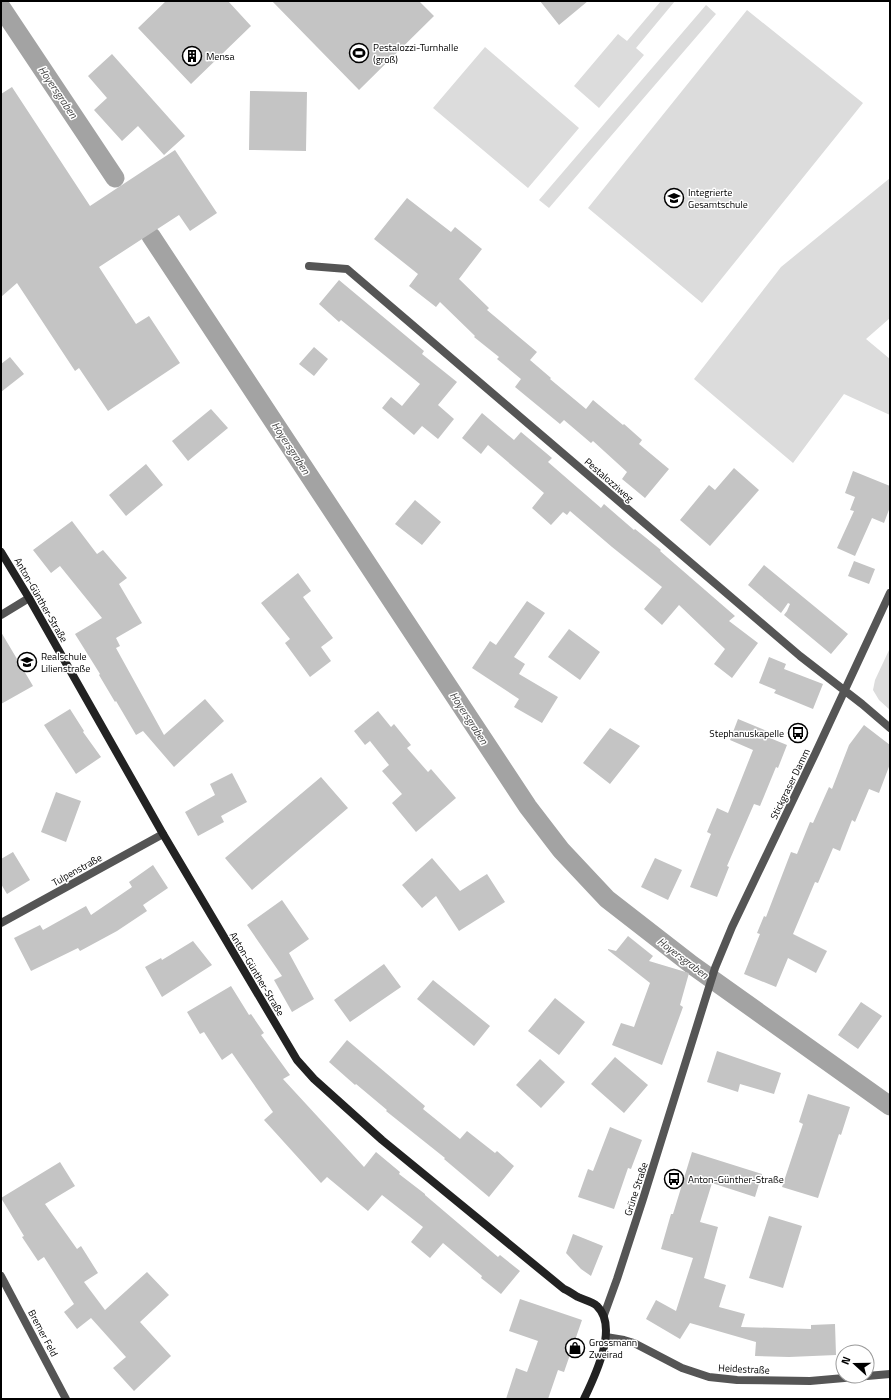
<svg xmlns="http://www.w3.org/2000/svg" width="891" height="1400" viewBox="0 0 891 1400" font-family="'Titillium Web',sans-serif">
	<style>
		.green { fill: #dcdcdc }
		.lines { fill: none; stroke-linecap: round; stroke-linejoin: round }
		.canal { stroke: #a3a3a3; stroke-width: 19 }
		.building { fill: #c4c4c4 }
		.street { stroke: #555; stroke-width: 8 }
		.secondary { stroke: #222; stroke-width: 8 }
		.labels { text-anchor: middle; dominant-baseline: central; stroke-width: 3; stroke-linejoin: round; paint-order: stroke }
		.poi-label { font-size: 10px; fill: #000; stroke: #fff; text-anchor: start }
		.street-label { font-size: 10px; fill: #000; stroke: #fff }
		.water-label { font-size: 11px; font-style: italic; fill: #444; stroke: #fff }
	</style>
	<rect width="100%" height="100%" fill="#fff"/>
	<path class="green" d="M661 1H675L636 48 644 55 599 108 574 86 618 34 627 41Z
		M706 5 716 14 549 208 539 200Z
		M747 10 863 103 702 303 588 208Z
		M485 47 579 128 528 188 433 108Z
		M890 178V318L866 339 890 359V415L844 394 793 463 694 379 781 267Z
		M890 648V710L879 700 873 690 875 680Z"/>
	<g class="lines">
		<path class="canal" d="M1 7 115 178
			M151 236 528 807 561 850 607 899 692 965 890 1106"/>
	</g>
	<path class="building" d="M166 1H228L251 26 191 84 138 28Z
		M272 1H419L434 16 359 90Z
		M540 1H588L559 25Z
		M112 54 185 136 164 155 138 126 122 141 94 110 107 98 88 76Z
		M12 87 90 206 175 150 217 213 190 231 179 215 99 267 136 324 149 316 180 363 108 411 79 368 75 371 17 283 1 297V94Z
		M250 91 307 92 306 151 249 150Z
		M407 198 451 232 455 227 482 249 459 279 489 308 487 310 537 352 530 360 551 378 550 379 586 409 593 400 623 425 624 424 642 440 639 444 669 469 645 498 622 479 627 472 593 441 591 443 564 420 560 424 515 387 521 379 497 359 499 357 474 337 475 336 440 302 436 307 409 286 418 274 374 239Z
		M339 280 424 351 422 354 457 382 438 405 454 419 438 439 422 426 414 435 382 408 391 397 402 406 420 384 341 320 339 322 319 304Z
		M314 347 328 359 314 376 299 364Z
		M10 357 24 374 1 392V364Z
		M211 409 228 428 188 461 172 441Z
		M482 413 514 440 521 432 552 458 548 462 601 508 604 504 634 530 635 529 661 550 660 551 735 616 729 621 758 643 732 678 714 664 725 649 679 605 662 625 644 609 662 587 612 547 570 511 567 515 563 512 551 525 532 508 544 493 488 445 481 454 462 438Z
		M146 464 163 485 126 516 109 495Z
		M734 468 759 490 710 546 680 520 709 485 715 490Z
		M853 471 890 486V507L884 523 872 518 855 556 837 548 854 511 850 510 855 497 845 493Z
		M415 500 441 522 422 545 395 524Z
		M72 521 97 554 103 550 127 578 119 584 142 623 116 638 120 646 116 648 164 735 205 699 224 721 174 767 143 731 136 735 116 701 115 702 99 675 100 674 75 634 102 618 60 566 51 573 33 550Z
		M854 561 875 569 869 584 848 576Z
		M764 565 848 634 831 654 784 615 787 611 790 604 788 603 781 613 748 585Z
		M298 573 311 591 303 597 333 638 321 647 331 661 310 677 285 643 290 639 261 603Z
		M527 601 545 613 514 657 525 664 519 674 558 697 542 723 514 707 519 699 472 668 490 641 496 645Z
		M569 629 600 652 580 680 548 657Z
		M1 632 33 686 1 704Z
		M769 657 786 664 784 669 823 684 813 709 774 693 776 690 759 683Z
		M70 709 84 731 83 732 101 757 76 774 44 725Z
		M378 711 391 727 394 724 411 745 407 748 428 772 431 769 456 798 416 832 392 803 402 794 382 771 389 765 370 741 365 745 354 731Z
		M738 719 767 731 765 736 787 745 778 768 776 767 760 806 754 804 727 866 729 867 717 897 690 887 711 834 707 832 717 808 728 813 753 750 730 740Z
		M864 725 890 745V764L879 793 869 789 855 822 852 820 840 851 833 848 818 883 815 882 793 934 827 951 816 973 788 958 776 987 744 974 760 934 757 933 764 916 766 917 791 852 797 854 810 822 813 823 829 787 832 789 849 745Z
		M610 728 640 746 610 784 583 763Z
		M232 773 247 802 221 816 224 822 198 836 185 812 215 795 210 784Z
		M321 777 348 808 252 890 225 858Z
		M56 792 81 801 66 842 41 832Z
		M13 852 30 880 7 894 1 884V859Z
		M432 858 460 891 487 874 505 902 459 931 436 896 422 908 402 885Z
		M655 858 682 870 668 900 641 887Z
		M153 865 168 888 143 905 147 911 117 931 80 951 78 948 31 971 14 938 40 925 43 930 86 906 91 915 132 887 129 882Z
		M282 900 309 939 289 953 314 999 292 1012 274 980 282 976 247 925Z
		M628 936 653 956 649 961 689 973 680 1005 683 1007 662 1065 612 1045 621 1023 634 1027 650 983 608 950V949L616 951Z
		M193 941 212 965 162 997 145 967 161 958 162 960Z
		M384 964 401 987 350 1022 334 1000Z
		M433 980 490 1026 474 1046 417 999Z
		M231 986 249 1015 251 1014 264 1033 261 1035 290 1075 283 1079 364 1167 376 1152 400 1172 399 1174 425 1194V1195L498 1257 500 1255 520 1271 501 1294 481 1278 482 1276 443 1243 430 1258 411 1242 423 1227 382 1195 368 1211 327 1177 321 1183 264 1120 273 1112 232 1053 222 1060 204 1032 200 1034 187 1012Z
		M555 998 585 1022 559 1055 528 1031Z
		M861 1002 882 1016 858 1049 838 1035Z
		M347 1040 425 1106 423 1109 460 1139 467 1131 495 1153 497 1151 514 1166 489 1197 444 1159 445 1158 386 1111 387 1110 356 1084 355 1085 329 1062Z
		M717 1051 781 1073 774 1094 740 1084 738 1092 707 1082Z
		M615 1057 648 1085 624 1113 591 1084Z
		M540 1059 565 1082 541 1108 516 1085Z
		M808 1094 850 1107 841 1135 839 1134 818 1198 782 1187 803 1124 799 1122Z
		M610 1127 642 1140 631 1169 628 1168 614 1209 578 1197 588 1169 593 1171Z
		M692 1152 762 1174 755 1197 712 1183 700 1222 718 1227 704 1278 726 1285 719 1307 745 1314 741 1327 811 1329V1325L835 1324 836 1355 789 1357 755 1356 756 1342 690 1323 680 1339 646 1319 656 1300 676 1311 693 1258 661 1249 671 1214H673Z
		M60 1162 75 1186 45 1204 77 1249 81 1246 98 1273 84 1282 105 1310 147 1272 169 1295 140 1322 171 1356 134 1391 113 1368 126 1357 91 1318 77 1329 64 1312 74 1304 44 1257 38 1261 22 1237 24 1236 1 1198Z
		M769 1216 802 1226 783 1288 749 1278Z
		M573 1234 603 1246 591 1276 581 1269 566 1253Z
		M520 1299 582 1320 564 1372 558 1370 548 1399H506L516 1368 527 1372 538 1341 509 1331Z"/>
	<g class="lines">
		<path class="street" d="M309 266 347 269 800 656 862 704 890 728
			M1 615 29 598
			M1 923 163 834
			M1 1276 66 1399
			M604 1315 617 1279 643 1199 715 968 732 927 816 752 890 593
			M606 1337 624 1340 634 1343 682 1368 709 1377 737 1380 810 1381 890 1374"/>
		<path class="secondary" d="M1 552 29 598 163 834 297 1060 314 1079 382 1140 564 1289C569 1291 573 1294 578 1297 584 1300 592 1301 597 1306 619 1327 595 1376 584 1399"/>
	</g>
	<defs>
		<g id="stadium-ring" transform="scale(1)"><circle r="9.5" fill="#fff" stroke="#000" stroke-width="1.5"/><path d="M0-5a6.5 5 0 1 0 0 10a6.5 5 0 1 0 0-10ZM-3.5-1.8h7v3.6h-7Z" fill="#000"/></g>
		<g id="building-ring" transform="scale(1)"><circle r="9.5" fill="#fff" stroke="#000" stroke-width="1.5"/><path d="M-4-6H4V6H1V3H-1V6H-4ZM-2.5-4.3h1.7v1.8h-1.7ZM.8-4.3h1.7v1.8H.8ZM-2.5-1h1.7V.8h-1.7ZM.8-1h1.7V.8H.8Z" fill="#000"/></g>
		<g id="school-ring" transform="scale(1)"><circle r="9.5" fill="#fff" stroke="#000" stroke-width="1.5"/><path d="M0-5L7-2L0 1L-7-2ZM-4 1L0 2.5L4 1V4Q0 6-4 4Z" fill="#000"/></g>
		<g id="bus-ring" transform="scale(1)"><circle r="9.5" fill="#fff" stroke="#000" stroke-width="1.5"/><path d="M-5-6H5V4H4V6H2V4H-2V6H-4V4H-5ZM-3.5-4V0h7V-4ZM-3.5 1.2v1.5H-2V1.2ZM2 1.2v1.5H3.5V1.2Z" fill="#000"/></g>
		<g id="shop-ring" transform="scale(1)"><circle r="9.5" fill="#fff" stroke="#000" stroke-width="1.5"/><path d="M-5-2.5h2.3a2.7 3.5 0 0 1 5.4 0H5L5.5 6h-11ZM-1.5-2.5h3a1.5 2.3 0 0 0-3 0Z" fill="#000"/></g>
	</defs>
	<g fill-rule="evenodd">
		<use href="#stadium-ring" x="359" y="53"/>
		<use href="#building-ring" x="192" y="56"/>
		<use href="#school-ring" x="674" y="198"/>
		<use href="#school-ring" x="27" y="662"/>
		<use href="#bus-ring" x="798" y="733"/>
		<use href="#bus-ring" x="674" y="1179"/>
		<use href="#shop-ring" x="575" y="1348"/>
	</g>
	<g class="labels">
		<g class="poi-label">
			<text x="373" y="47">Pestalozzi-Turnhalle<tspan x="373" dy="12">(groß)</tspan></text>
			<text x="206" y="56">Mensa</text>
			<text x="688" y="192">Integrierte<tspan x="688" dy="12">Gesamtschule</tspan></text>
			<text x="41" y="656">Realschule<tspan x="41" dy="12">Lilienstraße</tspan></text>
			<text x="784" y="733" text-anchor="end">Stephanuskapelle</text>
			<text x="688" y="1179">Anton-Günther-Straße</text>
			<text x="589" y="1342">Grossmann<tspan x="589" dy="12">Zweirad</tspan></text>
		</g>
		<g class="street-label">
			<text transform="translate(609 480) rotate(41)">Pestalozziweg</text>
			<text transform="translate(41 600) rotate(60)">Anton-Günther-Straße</text>
			<text transform="translate(790 784) rotate(-64)">Stickgraser Damm</text>
			<text transform="translate(77 870) rotate(-29)">Tulpenstraße</text>
			<text transform="translate(257 974) rotate(59)">Anton-Günther-Straße</text>
			<text transform="translate(636 1189) rotate(-72)">Grüne Straße</text>
			<text transform="translate(43 1333) rotate(62)">Bremer Feld</text>
			<text transform="translate(744 1369) rotate(3)">Heidestraße</text>
		</g>
		<g class="water-label">
			<text transform="translate(58 92) rotate(56)">Hoyersgraben</text>
			<text transform="translate(291 448) rotate(57)">Hoyersgraben</text>
			<text transform="translate(469 718) rotate(57)">Hoyersgraben</text>
			<text transform="translate(683 958) rotate(37)">Hoyersgraben</text>
		</g>
	</g>
	<rect width="891" height="1400" fill="none" stroke="#000000" stroke-width="4"/>
	<g transform="translate(855 1364) rotate(291)"><circle r="19" fill="#ffffff" stroke="#999999"/>
	<path d="M0-3L7 15L0 10L-7 15Z" fill="#000000"/>
	<text y="-6" font-size="11" font-weight="bold" text-anchor="middle" fill="#000000">N</text>
	</g>
</svg>
